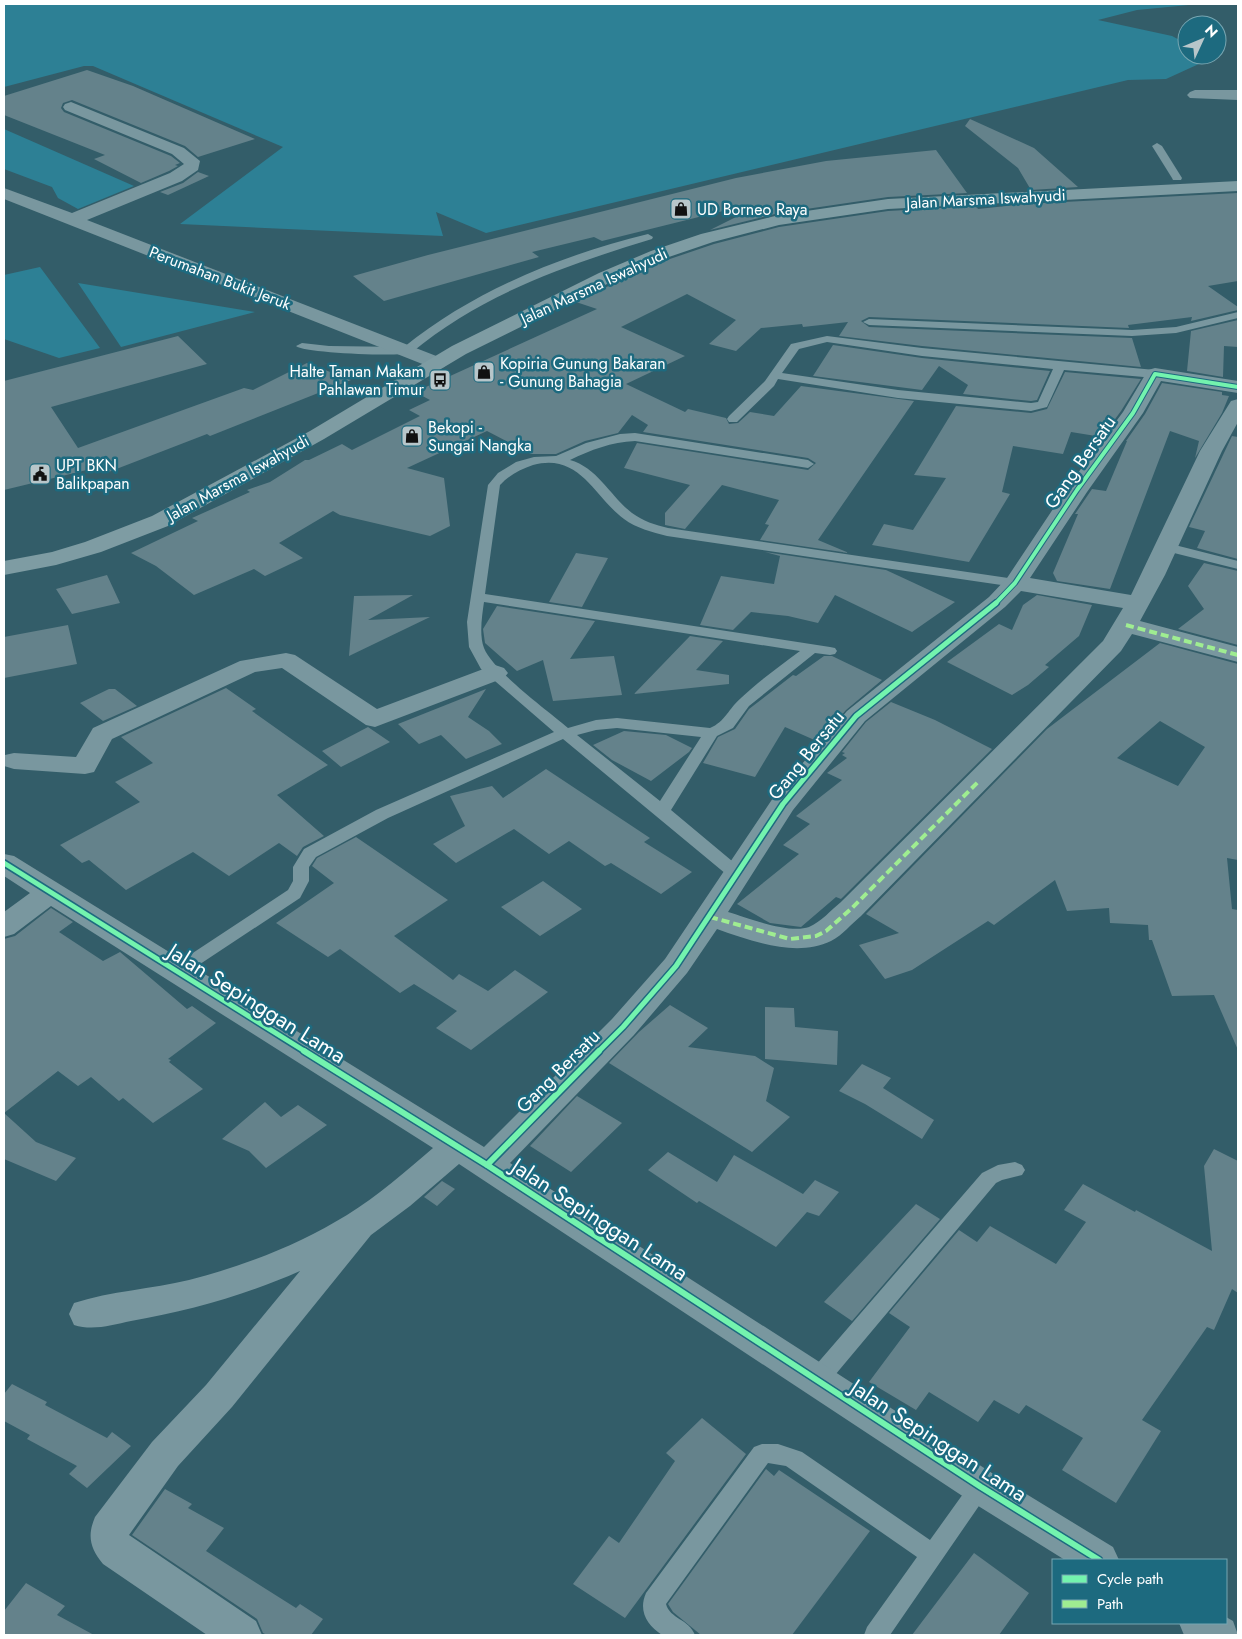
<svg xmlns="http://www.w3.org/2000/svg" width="1242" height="1639" viewBox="0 0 1242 1639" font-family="Jost,sans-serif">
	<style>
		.green { fill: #2d8095 }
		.building { fill: #64828b; fill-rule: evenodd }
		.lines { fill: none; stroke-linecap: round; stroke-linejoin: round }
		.service { fill: #79979f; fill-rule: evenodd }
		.minor { fill: #79979f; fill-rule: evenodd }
		.trunk { fill: #7e9ca3; fill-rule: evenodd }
		.quiet { stroke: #9fed91; stroke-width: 4; stroke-dasharray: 8 4; stroke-linecap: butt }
		.cycleway-far2-casing { stroke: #1d6a7f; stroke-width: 6 }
		.cycleway-far1-casing { stroke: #1d6a7f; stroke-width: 8 }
		.cycleway-casing { stroke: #1d6a7f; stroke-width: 9 }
		.cycleway-far2 { stroke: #73f3ae; stroke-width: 4 }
		.cycleway-far1 { stroke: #73f3ae; stroke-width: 5 }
		.cycleway { stroke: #73f3ae; stroke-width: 6 }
		.labels { text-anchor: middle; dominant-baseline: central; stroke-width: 5; stroke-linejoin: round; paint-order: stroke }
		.far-street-label { font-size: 16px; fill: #fff; stroke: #1d6a7f }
		.far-poi-label { font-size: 16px; fill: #fff; stroke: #1d6a7f; text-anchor: start }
		.street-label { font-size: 19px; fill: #fff; stroke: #1d6a7f }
		.near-street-label { font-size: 22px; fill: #fff; stroke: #1d6a7f }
	</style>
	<rect width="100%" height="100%" fill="#335d69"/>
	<path class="green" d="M4 4H1199L1137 10 1098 20 1172 36 1187 44V55H1207L1212 58 1166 79 1128 80 486 233 436 212 443 236 180 224 283 147 93 66H84L4 87Z
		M4 129 134 186 78 209 58 198 52 187 4 169Z
		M40 267 100 348 59 358 4 339V275Z
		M78 283 255 312 121 347Z"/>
	<path class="building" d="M87 70 133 86 255 139 198 157 185 146 72 100 63 103 61 108 64 112 171 156 180 163 175 165 178 166 169 171 141 183 94 159 105 155 4 115V96Z
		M970 119 1034 148 1078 187 1031 190 1018 168 965 126Z
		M936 150 967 193 888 197 779 213 710 230 738 216 735 208 602 241 594 237 532 252 539 257 384 301 353 276 428 255 736 178 826 161Z
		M198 172 209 176 168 195 160 192 183 183Z
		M1238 193V281L1208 286 1238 307V310L1191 321 1192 317 1128 325 1129 328 869 317 861 321 869 327 1132 338 1141 367 922 346 839 336 848 322 803 327 802 324 761 328 736 351 709 344 736 320 687 294 621 327 685 356 626 384 685 412 688 409 726 418 729 424 738 423 750 412 774 416 801 386 914 401 818 540 849 553 760 540 769 525 765 524 779 500 722 485 685 529 665 525V513L690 485 624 468 637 443 808 470 816 463 808 458 643 432 648 425 632 415 618 433 585 441 556 454H531L487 431 407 468 444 478 450 526 430 536 340 515 333 511 279 543 303 558 265 576 254 569 194 595 156 566 131 553 198 521 192 518 250 492 247 490 270 482 305 460H309L342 444 352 450 420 416 409 410 430 400 415 392 597 309 576 302 582 298 664 261 714 244 779 227 888 211 976 206 978 209 1025 204Z
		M1238 320V347L1224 346 1223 377 1187 371 1191 331Z
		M178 336 207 364 51 407 78 448 244 388 253 390 307 363 351 380 210 436 207 434 106 473 99 467 4 490V381Z
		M833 345 922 358 1050 371 1037 400 1031 401 963 394 968 385 939 366 922 390 813 376Z
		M1065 372 1141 379 1121 411 1102 437 1071 432 1063 454 1013 446 1002 492 1010 494 969 562 872 545 884 524 913 530 946 478 914 475 956 406 1031 413 1047 409Z
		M1162 383 1222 392V395L1229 396 1222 413 1195 458 1199 441 1170 431 1110 589 1057 581 1053 573 1078 514H1075L1092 489 1106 491 1127 441H1126L1145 414Z
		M1232 436 1238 437V559L1197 548 1205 531 1189 527Z
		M765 552 886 570 955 602 912 632 835 595 818 623 788 616 751 612 733 630 700 625 721 576 774 584 780 556Z
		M576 553 608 558 582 607 549 602Z
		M1204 563 1238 571V645L1178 629 1204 609 1188 586Z
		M107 575 120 603 72 614 56 589Z
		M413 595 368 620 430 617 349 656 354 596Z
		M1037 595 1092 605 1079 636 1045 665 1049 667 1028 685 1012 695 947 662 999 624 1012 630 1023 605Z
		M497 606 595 621 570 659 614 656 622 695 553 701 543 660 517 671 485 643 483 629Z
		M68 625 77 664 4 678V637Z
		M690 636 723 641 696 670 729 675V684L634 694Z
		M1160 643 1238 664V860L1227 858 1232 909 1238 910V1050L1214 995 1172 996 1152 940H1149L1148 925 1110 923 1109 908 1067 911 1055 880 994 925 988 921 912 970 885 979 859 945 899 933 866 914 1047 729ZM1160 721 1205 747 1178 786 1117 758Z
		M824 656H832L882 680 846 710 819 742 785 727 755 777 703 763 718 737 735 729 749 709 793 675 796 676Z
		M226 688 256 709 252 711 328 765 277 795 324 836 303 847 297 856 279 843 229 876 193 852 126 890 89 860 82 863 60 845 140 802 115 782 153 763 121 737Z
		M109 689H115L137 706 103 721 80 703Z
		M486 689 468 717 489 731 502 744 466 759 441 735 419 744 398 724Z
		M891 702 935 720 992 749 841 899 836 897 801 927 770 923 737 904 799 854 783 845 810 824 796 816 842 780 827 773 847 758 842 755 845 753 842 752 866 722Z
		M368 727 390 742 341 767 322 751Z
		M624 731 666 735 692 748 689 752 651 781 612 760 593 745Z
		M546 769 650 838 644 842 692 872 661 894 611 863 605 866 569 841 549 854 514 829 456 863 433 844 465 826 450 796 492 786 503 798Z
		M356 837 448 900 394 936 453 980 459 974 488 991 515 970 548 992 471 1050 436 1028 457 1011 414 984 400 993 340 949 328 957 276 923 334 883 312 866 317 858Z
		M543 881 582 909 540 936 501 907Z
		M51 908 73 922 59 932 103 961 120 952 187 1009 192 1006 216 1023 168 1059 171 1060 169 1062 203 1089 153 1123 123 1098 119 1101 91 1077 78 1086 58 1071 4 1113 36 1142 76 1158 56 1181 4 1159V939L15 936Z
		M670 1005 708 1028 688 1047 755 1056 774 1068 766 1101 790 1117 752 1152 609 1063 639 1032Z
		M765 1007 794 1008 795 1027 838 1031 837 1065 765 1059Z
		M862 1064 891 1078 883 1088 934 1120 922 1139 865 1104 839 1091Z
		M577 1096 622 1123 571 1172 530 1146Z
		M265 1102 281 1117 298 1105 327 1125 266 1168 249 1151 222 1139Z
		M1214 1149 1238 1161V1293L1232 1289 1214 1330 1207 1327 1142 1420 1161 1431 1116 1503 1062 1470 1083 1438 1026 1405 1019 1414 994 1400 978 1422 929 1392 916 1410 869 1382 910 1327 889 1313 959 1230 977 1242 990 1226 1056 1264 1086 1222 1064 1210 1083 1184 1135 1212 1136 1210 1212 1251 1204 1166Z
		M668 1152 717 1182 734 1155 803 1194 815 1180 839 1192 819 1216 807 1212 776 1247 699 1201 697 1203 648 1170Z
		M442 1181 455 1189 437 1206 424 1197Z
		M916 1204 940 1219 852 1321 824 1302Z
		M12 1384 47 1402 45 1405 107 1438 112 1432 131 1446 87 1488 69 1474 77 1466 27 1439 30 1435 4 1421V1394Z
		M702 1418 746 1454 625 1618 573 1584 609 1536 619 1543 675 1461 666 1453Z
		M766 1469 774 1476 779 1470 870 1531 792 1635H701L673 1612 668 1604Z
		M165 1489 192 1504 188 1508 224 1528 206 1551 296 1608 300 1604 323 1619 311 1635H267L263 1633 257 1619 132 1535Z
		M974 1553 1029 1593 999 1635H912Z
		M26 1583 65 1606 57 1615 94 1635H4V1611Z"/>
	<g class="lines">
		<path class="service" d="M1157 143 1162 146 1182 178 1181 180H1173L1172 178 1152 146Z
			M648 234 653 237 652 239C564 266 482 294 411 353 398 357 303 353 296 346L302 343 329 346 404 347C473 291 562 255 648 234Z
			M1238 312V318L1176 333 1132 336 869 325 863 322 869 319 1132 330 1176 327Z
			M827 336 922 348 1155 370 1161 374 1155 378 1064 370 1047 407 1031 411 898 398 778 379 774 386 737 422H729L727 419 729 416 765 381 791 344ZM827 342 922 356 1053 369 1038 402 1031 403 898 390 782 373 799 349Z
			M635 433 808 460 814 464 808 468 635 441C611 442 591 450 570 460 598 468 610 496 632 513 643 521 655 525 668 528L1015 579 1022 583 1015 587 667 536C652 532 636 528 624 519 595 498 580 452 533 465 521 469 509 475 500 485L485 594 830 647 835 648 837 651 835 654 830 655 815 653 749 706 733 728 717 736 671 810 744 871 746 875 744 879 738 881 732 879 563 739 388 818 316 857 309 867V881L300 898 182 976 176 978 170 976 167 972 170 968 288 890 293 881V867L304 849 376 810 554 732 481 669 469 647 467 622 488 485 498 473 516 462 534 457 556 456 586 443 620 434ZM484 602 800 651C780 666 759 681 741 698 729 708 725 722 710 728L617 718 596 720 568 728C547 710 493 671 484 648 479 635 482 616 484 602ZM617 728 701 737 660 801 577 735 596 730Z
			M1167 543 1238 561V569L1162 550 1160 547 1162 544Z
			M1015 1162 1022 1165 1025 1170 1022 1175 1002 1180 996 1183 825 1387 817 1389 809 1387 806 1380 809 1373 982 1173 998 1165Z
			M762 1444H778L802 1452 930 1540 973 1480 981 1477 989 1480 992 1487 890 1635H864L867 1627 917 1557 786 1466 768 1463 666 1604C670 1619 689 1619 695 1635H662C647 1625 638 1611 646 1593L754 1447Z"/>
		<path class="minor" d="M1195 90H1238V100L1190 98 1187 95 1190 92Z
			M71 102 184 148 200 161 198 170 182 181 87 220 444 359 447 363 444 367 437 369 430 367 4 199V188L72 213 170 173 184 164 172 154 65 110 63 107 65 104Z
			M1155 368 1238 381V393L1161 381 1143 413 1087 492 1030 578 1131 595 1200 451 1231 401 1238 399V422L1222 451 1165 575 1140 621 1238 647V662L1132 634 1121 651 861 916C851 924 843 935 831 941 796 958 751 941 717 929L687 973 634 1035 510 1163 995 1475 1113 1547 1119 1560H1065L967 1499 459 1164 410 1206 371 1235 232 1407 178 1466 129 1535 256 1621 262 1635H207L103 1564C90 1548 87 1536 95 1517L152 1442 206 1385 300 1271C246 1295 189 1311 131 1321 112 1325 93 1331 74 1325L69 1314 74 1303C111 1291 152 1289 189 1280 244 1266 298 1245 347 1215 378 1196 406 1171 433 1148L51 906 14 934 4 937V912L30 893 4 876V854L14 856 484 1147 612 1019 665 959 773 798 847 711 989 597 1007 578 1069 485 1123 412 1148 370ZM1021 591 1123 608 1103 641 841 902C831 910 821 922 809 927 789 934 748 918 728 912L793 810 865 721 1005 607Z
			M286 653 295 655 377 709 486 668 495 665 504 668 508 673 504 678 375 727 366 725 282 668 255 672 112 739 94 772 85 774 14 769 4 766 5 755 14 753 76 757 93 728 240 661Z
			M1226 1617 1233 1621 1238 1635H1184L1179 1623H1226Z"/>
		<path class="trunk" d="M1238 181V191L888 209 779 225 713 242 663 259 613 281 466 354 324 439 168 526 101 552 56 565 4 575V561L52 552 85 542 152 516 310 431 452 346 599 273 651 251 701 234 779 215 888 199Z"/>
		<path class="quiet" d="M1126 625 1238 655
			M710 917 790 939 816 936 826 931 851 909 978 782"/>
		<g class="cycleway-far2-casing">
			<path id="cycleway-far2" d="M995 604 1015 583 1077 490 1133 413 1155 374 1238 387"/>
		</g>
		<g class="cycleway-far1-casing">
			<path id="cycleway-far1" d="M4 863 306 1052
				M598 1052 623 1027 676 966 783 804 856 716 996 603"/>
		</g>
		<g class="cycleway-casing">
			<path id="cycleway" d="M304 1051 487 1165 981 1487 1099 1560
				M487 1165 599 1051"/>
		</g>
		<use href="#cycleway-far2" class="cycleway-far2"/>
		<use href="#cycleway-far1" class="cycleway-far1"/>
		<use href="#cycleway" class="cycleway"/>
	</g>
	<defs>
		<g id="shop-square" transform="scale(1.125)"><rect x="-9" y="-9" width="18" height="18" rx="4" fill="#b8c6ca" stroke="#1d6a7f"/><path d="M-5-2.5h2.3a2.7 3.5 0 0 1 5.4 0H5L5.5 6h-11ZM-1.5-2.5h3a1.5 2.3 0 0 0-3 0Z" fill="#111"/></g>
		<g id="bus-square" transform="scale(1.125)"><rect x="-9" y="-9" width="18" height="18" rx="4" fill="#b8c6ca" stroke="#1d6a7f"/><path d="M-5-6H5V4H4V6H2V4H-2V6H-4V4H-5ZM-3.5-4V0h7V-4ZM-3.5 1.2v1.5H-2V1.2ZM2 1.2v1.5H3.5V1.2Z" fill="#111"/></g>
		<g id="civic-square" transform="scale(1.125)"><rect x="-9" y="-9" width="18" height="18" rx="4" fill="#b8c6ca" stroke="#1d6a7f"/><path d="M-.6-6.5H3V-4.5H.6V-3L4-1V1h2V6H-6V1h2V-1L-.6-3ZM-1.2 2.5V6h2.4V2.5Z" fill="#111"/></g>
	</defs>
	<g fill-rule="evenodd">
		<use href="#shop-square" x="681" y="209"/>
		<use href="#shop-square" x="484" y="372"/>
		<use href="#bus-square" x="440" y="380"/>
		<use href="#shop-square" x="412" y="436"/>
		<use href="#civic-square" x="40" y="474"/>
	</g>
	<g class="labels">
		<g class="far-street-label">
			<text transform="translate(986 199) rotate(-3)">Jalan Marsma Iswahyudi</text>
			<text transform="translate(220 278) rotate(21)">Perumahan Bukit Jeruk</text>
			<text transform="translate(594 286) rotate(-25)">Jalan Marsma Iswahyudi</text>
			<text transform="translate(238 478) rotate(-29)">Jalan Marsma Iswahyudi</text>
		</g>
		<g class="far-poi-label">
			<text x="697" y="209">UD Borneo Raya</text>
			<text x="500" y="363">Kopiria Gunung Bakaran<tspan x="500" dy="18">- Gunung Bahagia</tspan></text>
			<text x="424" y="371" text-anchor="end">Halte Taman Makam<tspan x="424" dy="18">Pahlawan Timur</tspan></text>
			<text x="428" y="427">Bekopi -<tspan x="428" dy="18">Sungai Nangka</tspan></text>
			<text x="56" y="465">UPT BKN<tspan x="56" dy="18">Balikpapan</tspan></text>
		</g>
		<g class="street-label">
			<text transform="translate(1080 462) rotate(-55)">Gang Bersatu</text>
			<text transform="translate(806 755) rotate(-51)">Gang Bersatu</text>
			<text transform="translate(558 1071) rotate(-45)">Gang Bersatu</text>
		</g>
		<g class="near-street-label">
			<text transform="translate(257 1003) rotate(32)">Jalan Sepinggan Lama</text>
			<text transform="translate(600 1219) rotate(33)">Jalan Sepinggan Lama</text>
			<text transform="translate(939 1440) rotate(33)">Jalan Sepinggan Lama</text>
		</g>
	</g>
	<rect width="1242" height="1639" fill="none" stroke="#ffffff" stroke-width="10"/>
	<rect x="1052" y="1559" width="175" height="65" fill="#1d6a7f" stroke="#77a6b2"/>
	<rect x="1062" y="1575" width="25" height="8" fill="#73f3ae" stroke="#77a6b2"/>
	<text x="1097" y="1584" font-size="15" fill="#ffffff">Cycle path</text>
	<rect x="1062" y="1600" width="25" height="8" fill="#9fed91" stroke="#77a6b2"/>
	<text x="1097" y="1609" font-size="15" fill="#ffffff">Path</text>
	<g transform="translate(1202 40) rotate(46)"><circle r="24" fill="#1d6a7f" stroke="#77a6b2"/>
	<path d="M0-4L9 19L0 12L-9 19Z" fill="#b8c6ca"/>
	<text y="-8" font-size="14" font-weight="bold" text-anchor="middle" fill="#ffffff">N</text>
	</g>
</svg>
